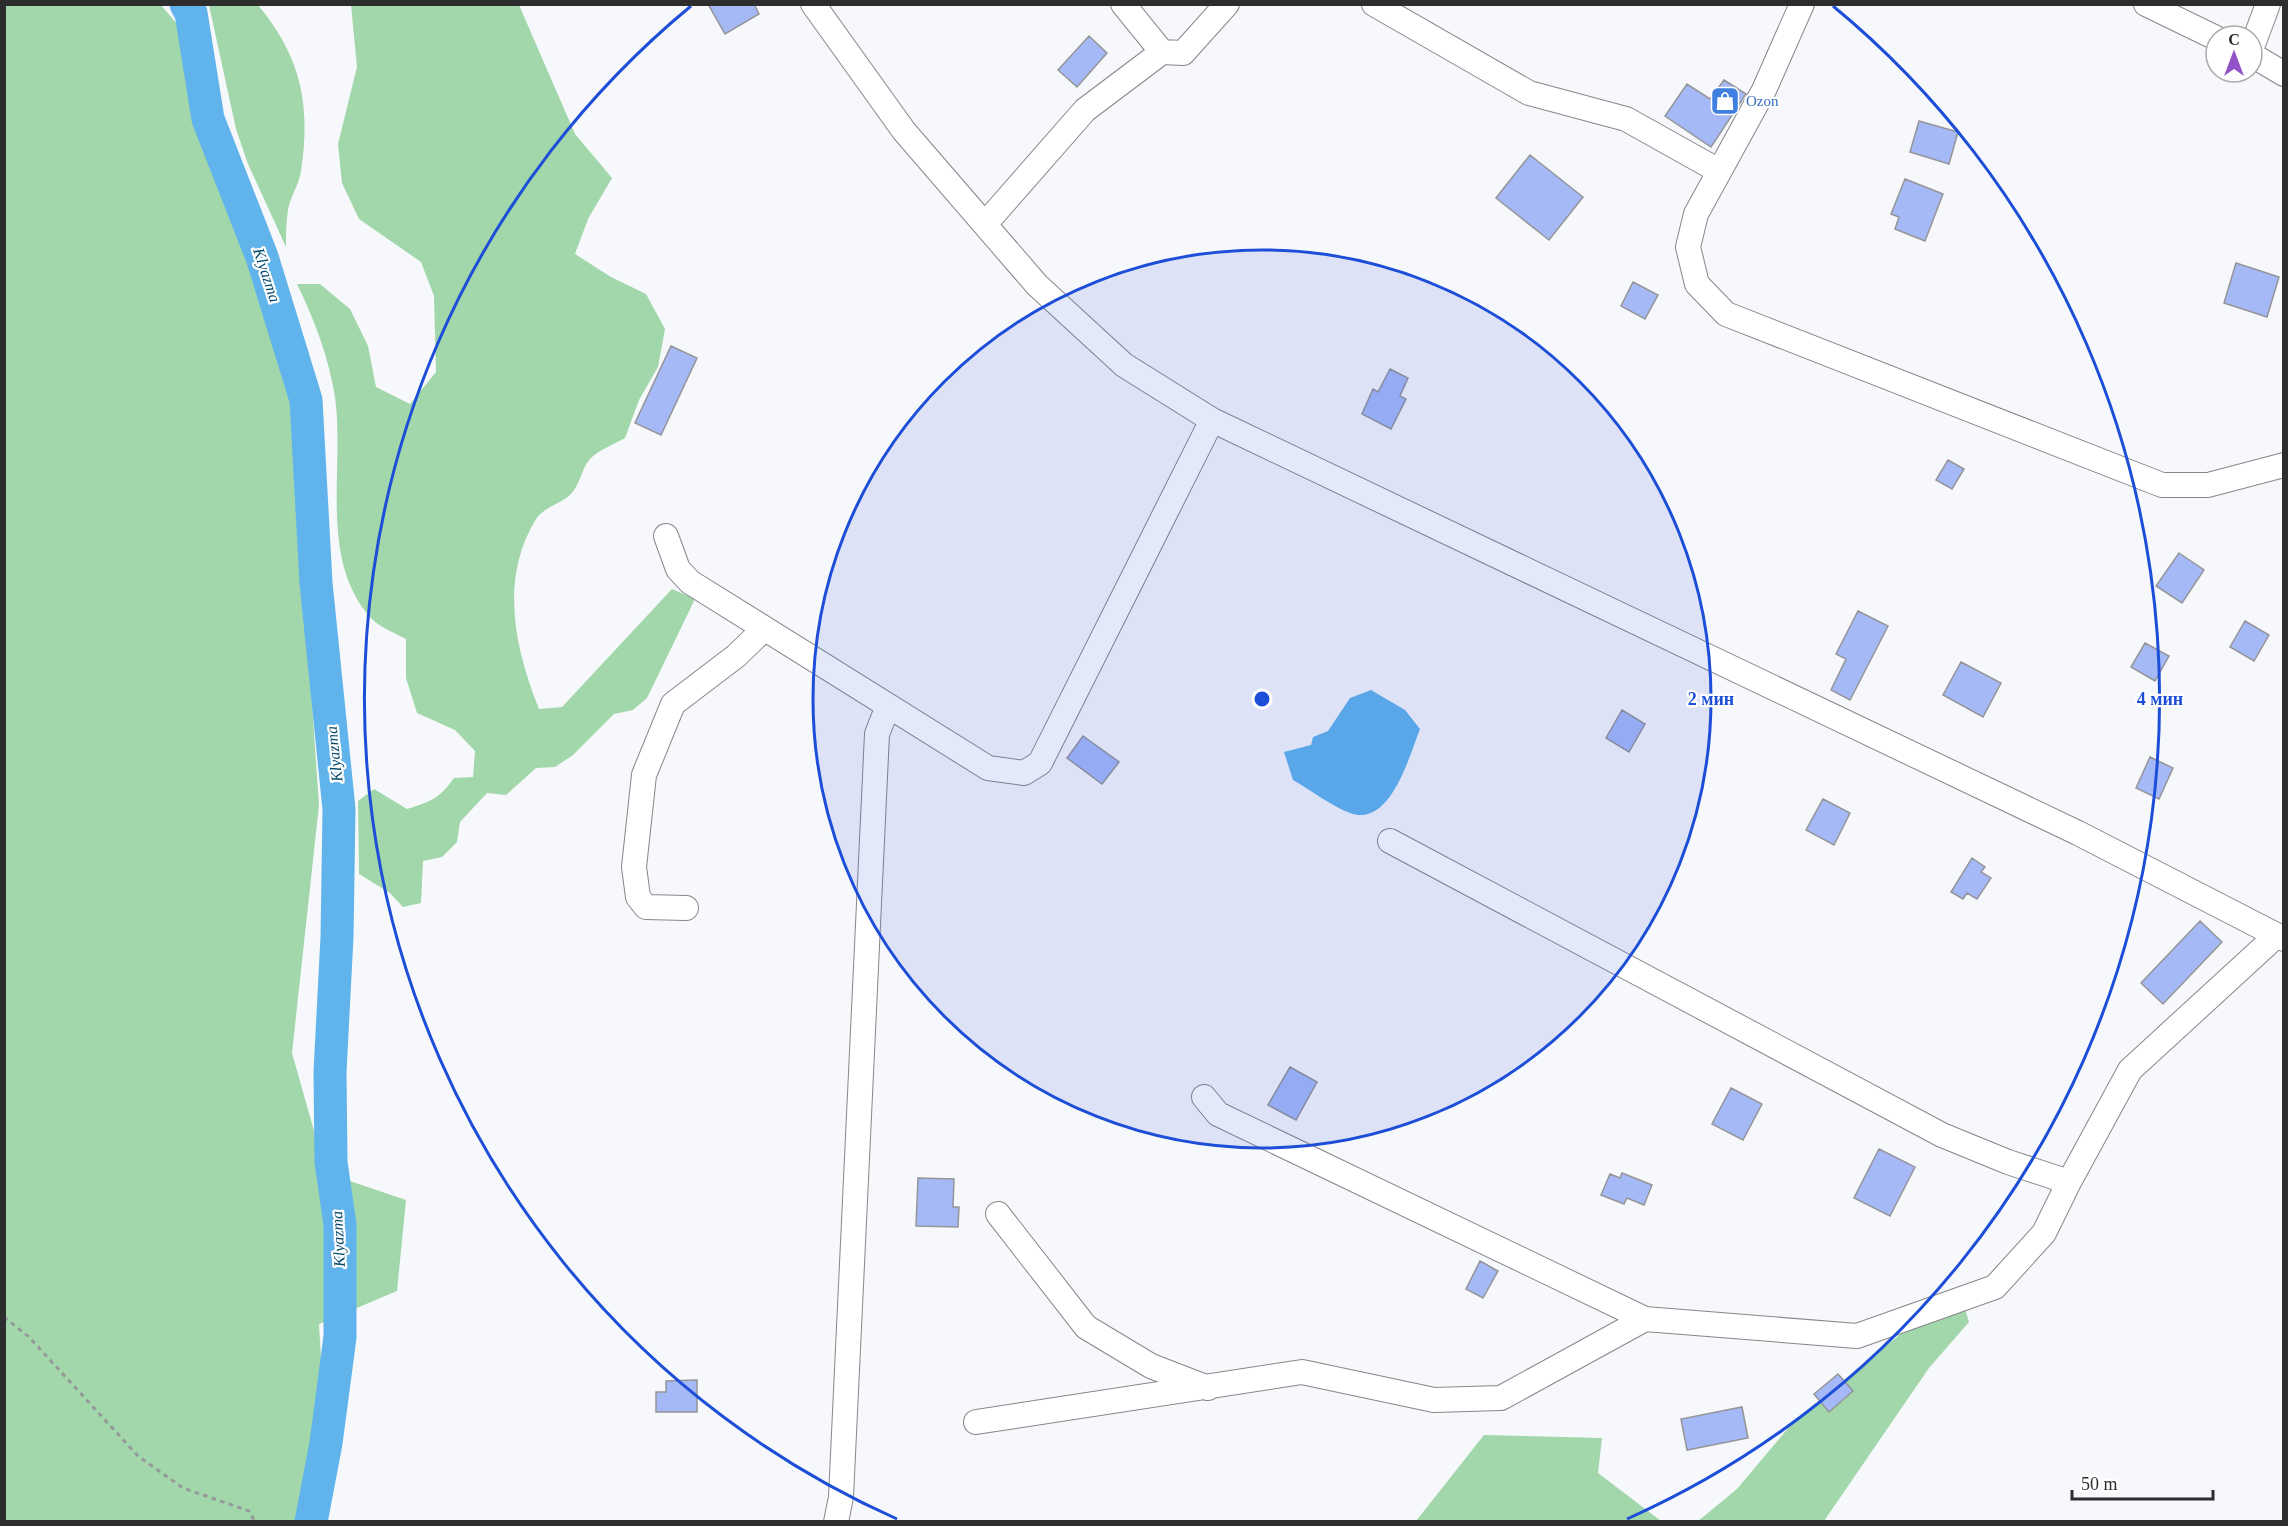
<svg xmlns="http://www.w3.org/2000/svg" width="2288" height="1526" viewBox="0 0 2288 1526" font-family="Georgia,serif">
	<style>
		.green { fill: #a1d7aa }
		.water { fill: #61b4eb }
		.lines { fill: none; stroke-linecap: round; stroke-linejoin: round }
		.river { stroke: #61b4eb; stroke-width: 33 }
		.building { fill: #a6b9f7; stroke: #949598; stroke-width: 1.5 }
		.minor-casing { stroke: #86878a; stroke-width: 26 }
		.path { stroke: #97989a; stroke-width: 3; stroke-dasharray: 4.5 4.5; stroke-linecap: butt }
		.minor { stroke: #fff; stroke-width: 24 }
		.ring { fill: none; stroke: #1d4ed8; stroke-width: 3 }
		.labels { text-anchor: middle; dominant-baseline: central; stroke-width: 4.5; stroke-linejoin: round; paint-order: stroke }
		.shop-label { font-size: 15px; fill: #366cbe; stroke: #fff; text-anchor: start }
		.water-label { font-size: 16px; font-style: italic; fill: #054a6e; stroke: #fff }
		.centre { fill: #1d4ed8; stroke: #fff; stroke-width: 3 }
		.ring-label { font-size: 18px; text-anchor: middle; font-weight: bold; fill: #1d4ed8; stroke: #fff; stroke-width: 4.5; stroke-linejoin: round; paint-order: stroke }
	</style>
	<rect width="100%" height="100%" fill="#f7f8fb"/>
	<path class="green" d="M5 4 161 5 177 24 205 139 259 279 290 387 319 805 292 1053 326 1173 406 1200 397 1291 319 1324 323 1391 301 1521H5Z
		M209 5H258C301 57 311 104 301 171 299 185 290 197 288 210 286 222 286 235 286 247L248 164 236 129Z
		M351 5H519L575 134 612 178 588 219 575 254 611 277 646 294 665 329 658 367 639 400 625 438C615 444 598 450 590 459 581 469 580 486 570 495 560 504 543 508 536 519 499 579 515 649 539 709L562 707 672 589 695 599 647 698 633 710 614 714 573 755 555 767 536 768 506 795 487 793 460 822 457 842 442 857 423 861 421 903 403 907 390 893 359 874 358 801 374 789 407 809C430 802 440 798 454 778L473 777 475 751 455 730 417 713 406 678V639C395 633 379 627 371 618 318 559 345 469 335 397 329 358 314 319 297 284H320L350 309 368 346 376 387 410 404 436 372 434 296 421 262 359 219 342 183 338 144 357 67Z
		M1965 1309 1969 1322 1929 1368 1824 1521 1697 1522 1737 1489 1795 1420 1908 1328Z
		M1484 1435 1602 1438 1598 1473 1661 1521H1416Z"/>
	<path class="water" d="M1371 690 1405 710 1420 729C1409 757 1390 828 1350 813 1331 806 1311 790 1293 780L1284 752 1311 745 1313 737 1328 731 1350 698Z"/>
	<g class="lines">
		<path class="river" d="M186 4 191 13 208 119 262 257 306 400 316 583 339 809 337 937 330 1072 331 1162 340 1225V1337L326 1443 311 1522"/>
	</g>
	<path class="building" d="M708 4H754L759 14 725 34Z
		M1089 36 1107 53 1077 87 1058 70Z
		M1724 80 1746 94 1711 147 1665 116 1687 84 1710 99Z
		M1919 121 1958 132 1949 164 1910 152Z
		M1530 155 1583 197 1549 240 1496 198Z
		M1905 179 1943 194 1925 241 1895 229 1899 217 1891 214Z
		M2236 263 2279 277 2267 317 2224 303Z
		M1633 282 1658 295 1645 319 1621 306Z
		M671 346 697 358 661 435 635 423Z
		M1390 369 1408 378 1400 396 1406 399 1391 429 1362 414 1373 389 1378 392Z
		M1948 460 1964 469 1952 489 1936 480Z
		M2179 553 2204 570 2182 603 2156 586Z
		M1858 611 1888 626 1850 700 1831 690 1846 659 1836 654Z
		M2245 621 2269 635 2254 661 2230 647Z
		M2145 643 2169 656 2155 681 2131 667Z
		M1961 662 2001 683 1983 717 1943 695Z
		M1622 710 1645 724 1629 752 1606 738Z
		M1083 736 1119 762 1102 784 1067 758Z
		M2150 757 2173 768 2159 799 2136 788Z
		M1823 799 1850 813 1834 845 1806 830Z
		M1972 858 1985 867 1981 872 1991 878 1977 899 1967 893 1963 899 1951 892Z
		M2200 921 2222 942 2163 1004 2141 983Z
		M1290 1067 1317 1082 1296 1120 1268 1105Z
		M1731 1088 1762 1104 1743 1140 1712 1124Z
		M1879 1149 1915 1167 1890 1216 1854 1198Z
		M1622 1173 1652 1185 1644 1205 1627 1198 1624 1204 1601 1195 1610 1174 1620 1178Z
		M918 1178 954 1179 953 1207H959L958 1227 916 1226Z
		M1480 1261 1498 1271 1483 1298 1466 1289Z
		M1838 1374 1853 1391 1829 1412 1814 1394Z
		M697 1380V1412H656V1392H666V1381Z
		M1742 1407 1748 1438 1687 1450 1681 1419Z"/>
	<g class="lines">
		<g class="minor-casing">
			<path id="minor" d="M813 4 904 131 1037 285 1124 365 1212 420 2078 833 2284 939
				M1123 4 1162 52
				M1374 4 1529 93 1626 119 1719 171
				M1802 4 1764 90 1696 214 1688 247 1697 284 1726 314 2162 485H2208L2284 465
				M2146 4 2216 38
				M2252 47 2268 4
				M2252 55 2284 74
				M986 223 1085 110 1162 52 1183 53 1227 4
				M666 536 678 569 690 582 988 768 1024 773 1040 763 1212 420
				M1390 841 1942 1135 2008 1162 2069 1182
				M686 908 646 907 638 897 634 867 644 775 673 704 736 656 764 629
				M1204 1097 1218 1114 1645 1319 1857 1336 1995 1287 2044 1233 2069 1182 2130 1070 2276 936
				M998 1214 1086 1327 1151 1366 1208 1388
				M976 1422 1302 1372 1434 1400 1501 1398 1645 1319
				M836 1522 841 1497 877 734 888 706"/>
		</g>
		<path class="path" d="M4 1317 29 1337 138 1456 183 1488 249 1511 255 1522"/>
		<use href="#minor" class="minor"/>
	</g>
	<circle cx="1262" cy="699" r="449" fill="#1d4ed8" fill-opacity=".12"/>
	<g class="ring">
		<circle cx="1262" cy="699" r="449"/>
		<path d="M897 1519A898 898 0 0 1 691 6M1833 6A898 898 0 0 1 1627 1519"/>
	</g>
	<defs>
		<g id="shop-square" transform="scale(1.5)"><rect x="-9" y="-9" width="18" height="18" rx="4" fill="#3f7fe0" stroke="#fff"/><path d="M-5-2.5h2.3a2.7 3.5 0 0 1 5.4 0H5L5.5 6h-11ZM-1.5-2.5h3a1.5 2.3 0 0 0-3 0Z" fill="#fff"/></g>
	</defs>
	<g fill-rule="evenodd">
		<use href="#shop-square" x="1725" y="101"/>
	</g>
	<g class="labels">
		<g class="shop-label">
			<text x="1746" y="101">Ozon</text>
		</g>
		<g class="water-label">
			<text transform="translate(267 275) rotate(72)">Klyazma</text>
			<text transform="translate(334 754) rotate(-96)">Klyazma</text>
			<text transform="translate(338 1239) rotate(-93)">Klyazma</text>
		</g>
	</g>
	<circle cx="1262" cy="699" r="9" class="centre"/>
	<g class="ring-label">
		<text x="1711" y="705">2 мин</text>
		<text x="2160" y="705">4 мин</text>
	</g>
	<rect width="2288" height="1526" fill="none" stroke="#2d2d2e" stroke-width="12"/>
	<g transform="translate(2234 54)"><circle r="28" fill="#ffffff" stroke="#ababab" stroke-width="1.5"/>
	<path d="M0-4.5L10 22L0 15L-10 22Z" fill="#9253c9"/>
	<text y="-9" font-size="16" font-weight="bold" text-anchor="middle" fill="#2d2d2e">С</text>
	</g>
	<path d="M2072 1490v9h141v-9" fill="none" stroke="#2d2d2e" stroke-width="3"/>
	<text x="2081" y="1490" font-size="18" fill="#2d2d2e" stroke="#ffffff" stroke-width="4.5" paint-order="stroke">50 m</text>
</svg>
